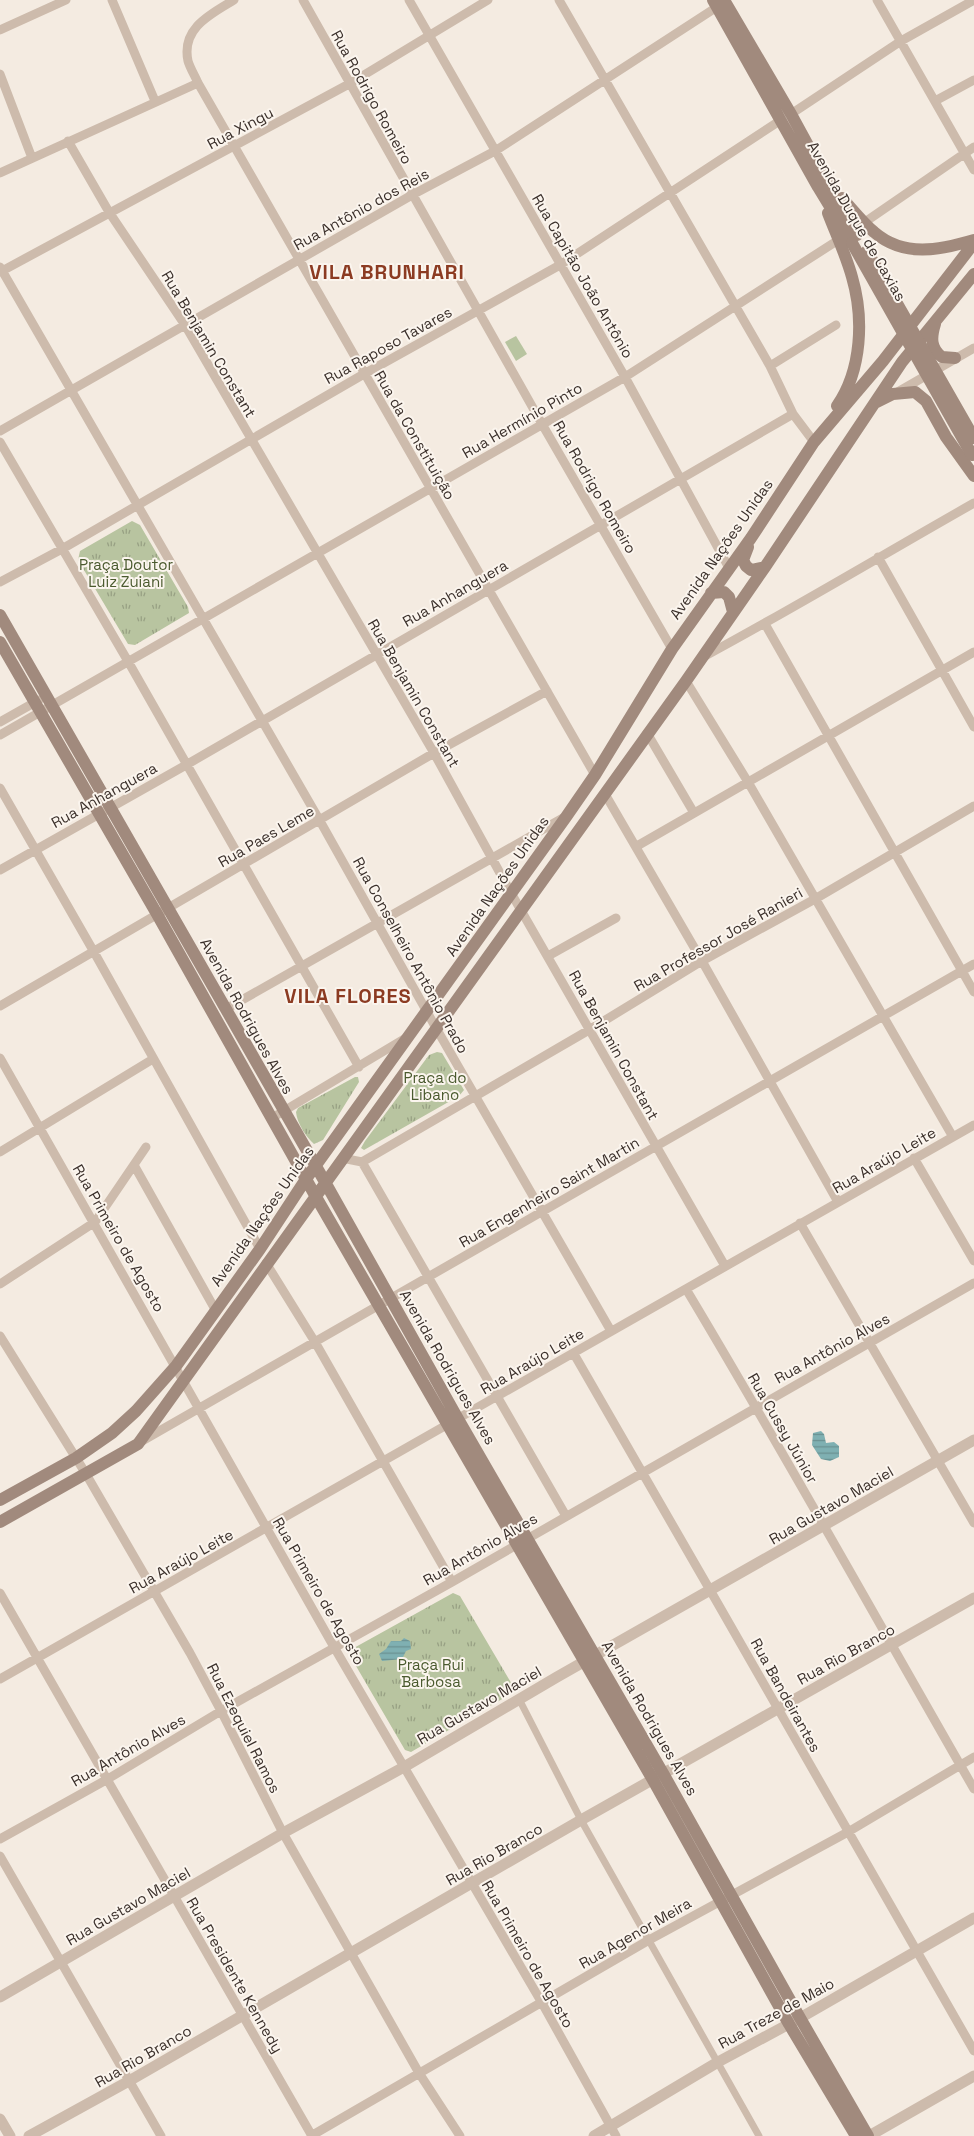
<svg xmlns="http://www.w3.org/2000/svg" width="974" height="2136" viewBox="0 0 974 2136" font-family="'Space Grotesk',sans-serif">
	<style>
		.park { fill: url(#park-tufts) }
		.garden { fill: #b8c4a0 }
		.water { fill: url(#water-rules) }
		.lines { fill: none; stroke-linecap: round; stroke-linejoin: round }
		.pedestrian { stroke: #cdbbac; stroke-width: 7 }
		.minor { stroke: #cdbbac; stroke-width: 9 }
		.tertiary { stroke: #cdbbac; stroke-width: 11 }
		.secondary { stroke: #a18a7d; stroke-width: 12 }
		.secondary-bridge { stroke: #a18a7d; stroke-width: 12 }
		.labels { text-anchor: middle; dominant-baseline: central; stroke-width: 4; stroke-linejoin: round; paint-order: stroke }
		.street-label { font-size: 15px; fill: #3b302b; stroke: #fbf5ee }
		.park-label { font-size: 15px; fill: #4a5a2e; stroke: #fbf5ee }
		.district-label { font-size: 20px; font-weight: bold; letter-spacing: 1px; fill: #8c3b22; stroke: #fbf5ee }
	</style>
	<defs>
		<pattern id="park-tufts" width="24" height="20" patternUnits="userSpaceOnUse" patternTransform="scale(1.25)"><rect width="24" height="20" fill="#b8c4a0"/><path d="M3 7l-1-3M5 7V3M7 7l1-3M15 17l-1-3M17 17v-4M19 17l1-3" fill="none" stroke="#97a083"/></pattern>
		<pattern id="water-rules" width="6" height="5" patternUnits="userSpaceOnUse" patternTransform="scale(1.25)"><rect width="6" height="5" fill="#7fb0b2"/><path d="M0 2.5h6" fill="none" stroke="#699091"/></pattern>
	</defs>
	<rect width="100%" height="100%" fill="#f4ebe1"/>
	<path class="park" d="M132 521 140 525 188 607 189 613 135 645 128 644 78 560 80 551Z
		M437 1052 442 1053 464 1090 459 1096 364 1150 361 1148 365 1141 429 1055Z
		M355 1077H358L359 1082 323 1140 314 1144C306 1137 297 1123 296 1112L298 1108Z
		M453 1593 460 1596 513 1686 511 1694 411 1752 405 1750 349 1654 352 1649Z"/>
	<path class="garden" d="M516 336 527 354 516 361 505 342Z"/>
	<path class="water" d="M821 1431 824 1434 826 1443 834 1442 839 1446V1457L830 1461 821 1459 812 1445 813 1433Z
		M404 1638 410 1641 411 1649 406 1651 402 1659 382 1661 379 1654 386 1649 391 1641H401Z"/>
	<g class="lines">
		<path class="pedestrian" d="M519 1699 581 1820 759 2136"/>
		<path class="minor" d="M112 0 155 101
			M234 0C211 14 181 28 188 61 190 68 195 76 198 83L595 775
			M303 0 542 424 672 649
			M409 0 625 377 729 568
			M559 0 770 366 793 414 814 442
			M877 0 974 170
			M0 30 66 0
			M0 74 32 158
			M935 101 974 80
			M791 114 901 41 974 0
			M68 141 109 212 185 325 434 753 511 893 725 1266
			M0 173 198 83
			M865 222 974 147
			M0 267 320 821 436 1028 611 1331
			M0 272 349 84 488 0
			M770 366 836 325
			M896 393 974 348
			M0 431 412 195 495 151 720 5
			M0 442 129 663 359 1067
			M878 557 974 727
			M0 582 62 549 364 374 560 265 781 120
			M765 624 974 992
			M705 656C796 607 884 554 974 503
			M686 681 748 782 953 1137
			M0 722 39 700
			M647 733 694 813
			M0 735 625 377 843 237
			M0 788 94 952 260 1249
			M605 794 702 961 838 1202
			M637 846 974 652
			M0 870 186 765 793 414
			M548 956 616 918
			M0 1006 434 753 547 691
			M226 1009 563 818
			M0 1058 334 1647 542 2003 616 2136
			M272 1118 404 1039
			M0 1152 153 1059
			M342 1158 362 1162 589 1030 702 961 815 899 974 806
			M914 1158 974 1261
			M362 1162 566 1516
			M134 1165 216 1311
			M800 1223 974 1523
			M266 1263 315 1342 452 1582
			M0 1284 95 1222 146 1147
			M686 1289C785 1454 878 1622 974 1789
			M0 1336 86 1474 190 1653 221 1711 283 1833 419 2073 460 2136
			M574 1354C708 1586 841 1818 974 2051
			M142 1441 974 964
			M0 1593 312 2136
			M0 1679 974 1125
			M0 1839 106 1780 221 1711 452 1582 974 1283
			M0 1856 161 2136
			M311 2136 649 1940 848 1832 974 1757"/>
		<path class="tertiary" d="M0 1997 283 1833 404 1767 557 1677 974 1440
			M0 2119 10 2136
			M29 2136 129 2081 581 1820 974 1598
			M594 2136 718 2062 800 2018 974 1918
			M869 2136 974 2076"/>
		<path class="secondary" d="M713 0 818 187 852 243
			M724 0 791 114 857 235
			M842 198C852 209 863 223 874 232 904 258 940 250 974 240
			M828 213C836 234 846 255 852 277 864 318 862 370 837 406
			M935 324C931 337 930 348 942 357L955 358
			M875 403 893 394 915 392 926 401 946 437 974 476
			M748 547 743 560 746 566 751 570 765 567
			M711 593 724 592 729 597 733 612
			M0 615 325 1182 458 1419 664 1775 800 2018 868 2136
			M0 642 157 914 316 1197 653 1780 789 2024 856 2136
			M0 1500 76 1458 112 1433 136 1411 176 1366 260 1249 306 1179 566 817 595 775 672 649 751 538 814 442 883 361 974 243
			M0 1522 138 1444 686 681 765 567 902 362 974 274"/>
		<path class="secondary-bridge" d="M852 243 972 455
			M867 251 974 438"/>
	</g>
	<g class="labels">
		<g class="street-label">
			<text transform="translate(372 97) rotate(61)">Rua Rodrigo Romeiro</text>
			<text transform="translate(240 128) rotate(-28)">Rua Xingu</text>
			<text transform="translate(361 209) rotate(-29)">Rua Antônio dos Reis</text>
			<text transform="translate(857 221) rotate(60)">Avenida Duque de Caxias</text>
			<text transform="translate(583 276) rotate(60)">Rua Capitão João Antônio</text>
			<text transform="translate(209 344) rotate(59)">Rua Benjamin Constant</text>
			<text transform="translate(388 345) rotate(-29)">Rua Raposo Tavares</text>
			<text transform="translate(522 420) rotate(-30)">Rua Hermínio Pinto</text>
			<text transform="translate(415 435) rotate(60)">Rua da Constituição</text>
			<text transform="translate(595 487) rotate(60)">Rua Rodrigo Romeiro</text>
			<text transform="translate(721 549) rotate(-55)">Avenida Nações Unidas</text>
			<text transform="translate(455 593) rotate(-30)">Rua Anhanguera</text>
			<text transform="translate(414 693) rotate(60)">Rua Benjamin Constant</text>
			<text transform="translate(104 795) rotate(-29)">Rua Anhanguera</text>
			<text transform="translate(266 836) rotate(-30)">Rua Paes Leme</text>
			<text transform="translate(497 886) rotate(-55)">Avenida Nações Unidas</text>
			<text transform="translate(718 939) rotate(-30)">Rua Professor José Ranieri</text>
			<text transform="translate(411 955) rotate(61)">Rua Conselheiro Antônio Prado</text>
			<text transform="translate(247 1016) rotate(61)">Avenida Rodrigues Alves</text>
			<text transform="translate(614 1045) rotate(61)">Rua Benjamin Constant</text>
			<text transform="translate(884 1160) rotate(-30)">Rua Araújo Leite</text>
			<text transform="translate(549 1192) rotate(-30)">Rua Engenheiro Saint Martin</text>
			<text transform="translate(262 1216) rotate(-55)">Avenida Nações Unidas</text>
			<text transform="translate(119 1238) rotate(60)">Rua Primeiro de Agosto</text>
			<text transform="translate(832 1348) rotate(-29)">Rua Antônio Alves</text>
			<text transform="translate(532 1361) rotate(-30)">Rua Araújo Leite</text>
			<text transform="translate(448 1367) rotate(60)">Avenida Rodrigues Alves</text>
			<text transform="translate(783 1428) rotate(60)">Rua Cussy Júnior</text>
			<text transform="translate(831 1505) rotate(-30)">Rua Gustavo Maciel</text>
			<text transform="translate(480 1549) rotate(-30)">Rua Antônio Alves</text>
			<text transform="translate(181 1561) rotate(-29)">Rua Araújo Leite</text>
			<text transform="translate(319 1591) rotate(60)">Rua Primeiro de Agosto</text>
			<text transform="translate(846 1654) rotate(-29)">Rua Rio Branco</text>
			<text transform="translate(786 1695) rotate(61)">Rua Bandeirantes</text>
			<text transform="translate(479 1705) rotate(-30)">Rua Gustavo Maciel</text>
			<text transform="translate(650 1718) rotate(60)">Avenida Rodrigues Alves</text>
			<text transform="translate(244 1728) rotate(63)">Rua Ezequiel Ramos</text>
			<text transform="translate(128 1750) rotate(-30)">Rua Antônio Alves</text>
			<text transform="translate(494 1854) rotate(-30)">Rua Rio Branco</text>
			<text transform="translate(128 1906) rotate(-30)">Rua Gustavo Maciel</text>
			<text transform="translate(635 1933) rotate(-30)">Rua Agenor Meira</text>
			<text transform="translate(528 1954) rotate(60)">Rua Primeiro de Agosto</text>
			<text transform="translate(235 1975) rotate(60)">Rua Presidente Kennedy</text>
			<text transform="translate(776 2013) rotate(-29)">Rua Treze de Maio</text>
			<text transform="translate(143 2056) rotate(-30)">Rua Rio Branco</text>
		</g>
		<g class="park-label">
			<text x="126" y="564">Praça Doutor<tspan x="126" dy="17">Luiz Zuiani</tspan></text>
			<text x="435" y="1077">Praça do<tspan x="435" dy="17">Libano</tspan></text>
			<text x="431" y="1664">Praça Rui<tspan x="431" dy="17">Barbosa</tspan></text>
		</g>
		<g class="district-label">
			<text x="387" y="272">VILA BRUNHARI</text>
			<text x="348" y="996">VILA FLORES</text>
		</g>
	</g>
</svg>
